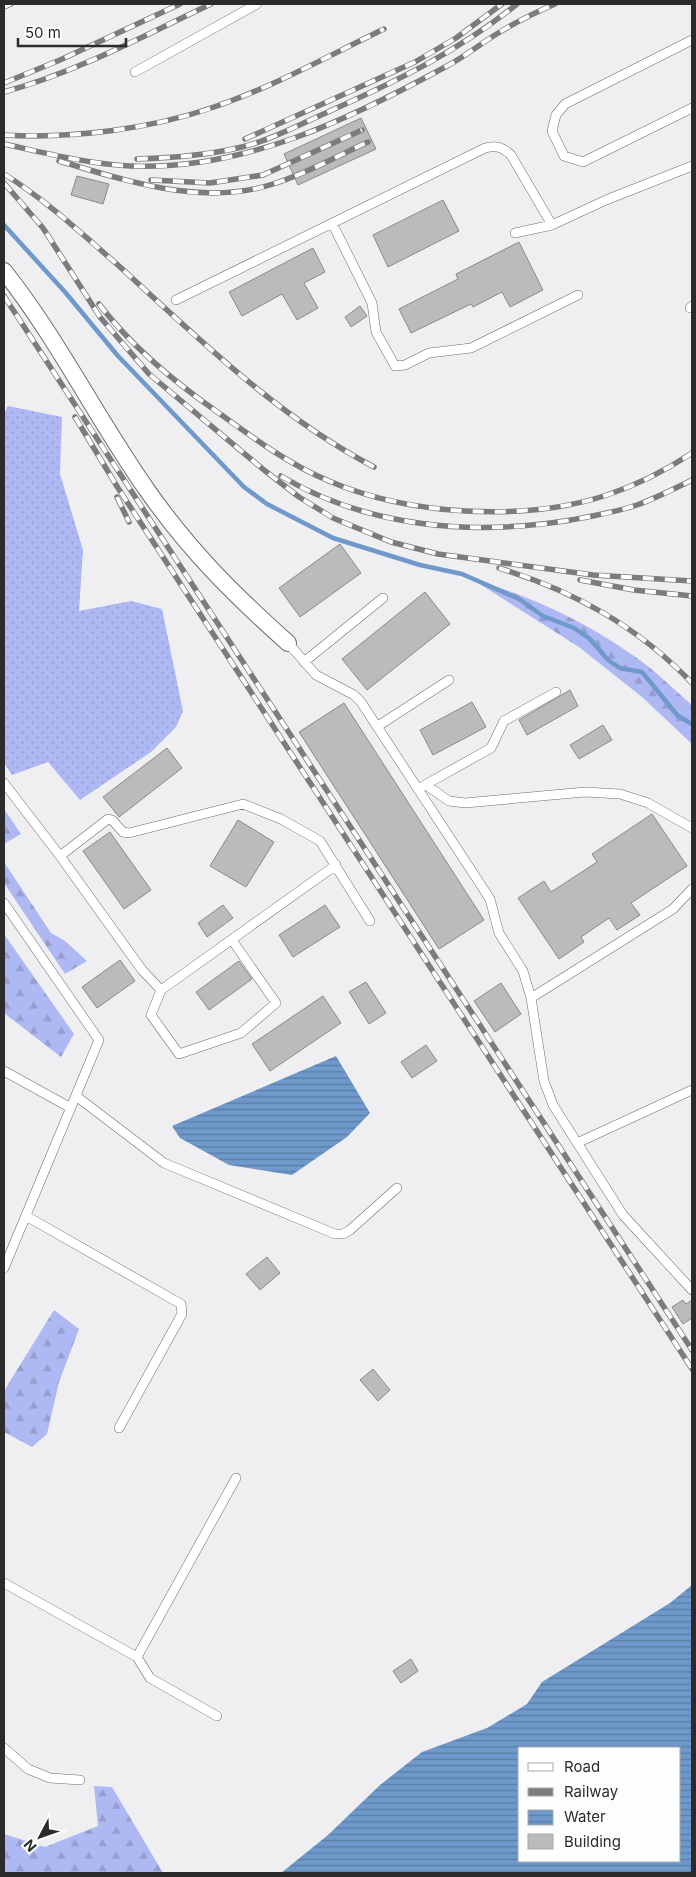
<svg xmlns="http://www.w3.org/2000/svg" width="696" height="1877" viewBox="0 0 696 1877" font-family="Inter,sans-serif">
	<style>
		.grass { fill: url(#grass-dots) }
		.forest { fill: url(#forest-firs) }
		.water { fill: url(#water-rules); fill-rule: evenodd }
		.lines { fill: none; stroke-linecap: round; stroke-linejoin: round }
		.stream { stroke: #6e99ca; stroke-width: 4.5 }
		.building { fill: #bbbbbe; stroke: #898a8c }
		.service-casing { stroke: #6d6d70; stroke-width: 10 }
		.minor-casing { stroke: #6d6d70; stroke-width: 18 }
		.service { stroke: #fff; stroke-width: 9 }
		.minor { stroke: #fff; stroke-width: 16 }
		.rail-casing { stroke: #7c7c7e; stroke-width: 5.5 }
		.rail { stroke: #fcfdff; stroke-width: 4; stroke-dasharray: 11; stroke-linecap: butt }
	</style>
	<defs>
		<pattern id="grass-dots" width="8" height="8" patternUnits="userSpaceOnUse" patternTransform="scale(1.25)"><rect width="8" height="8" fill="#aeb8f2"/><path d="M2 2h.1M6 6h.1" fill="none" stroke="#969ed0" stroke-width="1.8" stroke-linecap="round"/></pattern>
		<pattern id="forest-firs" width="22" height="20" patternUnits="userSpaceOnUse" patternTransform="scale(1.25)"><rect width="22" height="20" fill="#aeb8f2"/><path d="M5 1l3.5 6h-7zM16 11l3.5 6h-7z" fill="#969ed0"/></pattern>
		<pattern id="water-rules" width="6" height="5" patternUnits="userSpaceOnUse" patternTransform="scale(1.25)"><rect width="6" height="5" fill="#6e99ca"/><path d="M0 2.5h6" fill="none" stroke="#5b7da4"/></pattern>
	</defs>
	<rect width="100%" height="100%" fill="#efeff2"/>
	<path class="grass" d="M8 406 62 417 60 474 83 550 79 611 131 601 162 609 183 711 176 727 151 752 80 800 48 762 12 775 4 763V414Z"/>
	<path class="forest" d="M472 579C530 596 585 621 634 656 655 670 673 689 692 705V744L642 697 579 647Z
		M4 809 21 834 4 844Z
		M4 862 51 933 65 941 87 961 65 974 4 883Z
		M4 934 74 1034 61 1057 4 1013Z
		M54 1310 79 1329 59 1382 47 1434 32 1447 4 1432V1391Z
		M94 1786 112 1787 163 1873H4V1834L45 1847 98 1826Z"/>
	<path class="water" d="M336 1056 370 1113 347 1137 292 1175 229 1165 180 1138 172 1126Z
		M692 1585V1873H281L328 1835 380 1785 422 1752 487 1728 527 1704 542 1682 670 1603ZM520 1748H680V1861H520Z"/>
	<g class="lines">
		<path class="stream" d="M4 225 65 292 118 356 244 487 267 504 333 538 420 565 462 574 519 599 543 616 574 628 590 639 608 660 620 668 642 672 678 716 692 724"/>
	</g>
	<path class="building" d="M361 118 376 149 298 185 284 154Z
		M77 176 109 184 103 204 71 195Z
		M443 200 459 231 388 267 373 235Z
		M519 242 543 290 510 307 502 292 473 307 471 304 411 333 399 309 458 279 456 274Z
		M313 248 325 272 304 283 318 308 297 320 282 294 242 316 229 292Z
		M360 306 367 316 351 327 345 317Z
		M340 544 361 573 300 617 279 588Z
		M425 592 450 624 367 690 342 659Z
		M570 690 578 706 527 735 519 720Z
		M472 702 486 727 433 755 420 730Z
		M344 703 484 920 439 949 299 732Z
		M603 725 612 740 579 759 570 745Z
		M167 748 182 768 119 817 103 797Z
		M652 814 687 866 631 903 640 915 617 930 609 918 581 937 584 942 559 959 518 898 544 881 551 892 597 862 592 854Z
		M238 820 274 842 246 887 210 866Z
		M110 832 151 890 124 909 83 851Z
		M223 905 233 918 207 937 198 923Z
		M325 905 340 927 293 957 279 935Z
		M120 960 135 981 97 1008 82 987Z
		M239 961 252 979 209 1010 196 992Z
		M366 982 386 1013 369 1024 349 992Z
		M501 983 521 1014 495 1032 474 1001Z
		M323 996 341 1023 270 1071 252 1044Z
		M426 1045 437 1061 412 1078 401 1062Z
		M267 1257 280 1273 260 1290 246 1274Z
		M683 1300 686 1304 692 1300V1318L683 1324 672 1307Z
		M373 1369 390 1390 378 1401 360 1380Z
		M411 1659 418 1671 401 1683 393 1671Z"/>
	<g class="lines">
		<g class="service-casing">
			<path id="service" d="M692 40 565 104 556 115 552 131 564 156 583 162 692 108
				M135 72 257 4
				M332 223 372 303 376 332 395 366 405 365 429 353 471 348 578 295
				M515 233 552 225 606 200 692 166
				M176 300 485 148C497 145 502 147 511 155L552 225
				M690 308 692 306
				M288 643 316 675 354 695 361 702 490 899 499 933 523 971 531 998 544 1081 553 1105 623 1215 692 1290
				M304 662 383 598
				M378 726 449 680
				M4 783 60 856 142 970 161 990
				M426 785 449 801 465 803 585 792 620 794 648 803 692 828
				M423 786 491 748 504 721 556 692
				M60 856 108 819 112 820 123 832 129 833 243 804 281 819 320 841 370 921
				M4 903 99 1040 4 1268
				M232 940 276 1003 241 1033 179 1054 151 1015 161 990 336 865
				M531 998 673 909 692 889
				M4 1071 71 1108
				M76 1096 164 1163 335 1234H343L350 1230 397 1188
				M577 1143 692 1090
				M26 1216 181 1304 182 1314 119 1428
				M4 1583 137 1657 150 1678 217 1716
				M137 1657 236 1478
				M4 1748 28 1769 50 1778 80 1780"/>
		</g>
		<g class="minor-casing">
			<path id="minor" d="M4 271C58 339 97 419 147 490 189 550 233 594 288 643"/>
		</g>
		<use href="#service" class="service"/>
		<use href="#minor" class="minor"/>
		<g class="rail-casing">
			<path id="rail" d="M4 7 11 4
				M4 83 60 60 180 4
				M4 92C77 72 143 36 211 4
				M4 135C71 139 151 129 214 107 273 87 328 56 384 29
				M245 139 415 62 456 38 502 4
				M4 144C45 153 88 164 130 166 244 171 350 119 447 66 464 57 479 45 495 35 514 23 534 13 555 4
				M137 159C171 158 209 155 242 147 273 139 301 124 330 111 397 81 459 51 517 4
				M59 161C128 181 202 207 273 184 306 174 337 156 368 142
				M4 174C46 200 82 234 119 266 199 339 277 416 374 467
				M151 180 210 183 263 175 362 130
				M4 183 43 228 100 317 149 374 264 470 299 497 333 518 391 542 438 554 593 575 692 581
				M4 296 692 1350
				M99 304C132 347 173 381 216 411 252 437 288 464 329 481 408 515 522 522 604 496 635 486 665 471 692 453
				M75 417 118 488 692 1369
				M281 476C368 528 473 536 571 520 593 516 616 512 637 505 656 498 674 489 692 480
				M117 497 129 522
				M499 568C574 591 637 626 692 683
				M580 580 634 590 692 596"/>
		</g>
		<use href="#rail" class="rail"/>
	</g>
	<rect width="696" height="1877" fill="none" stroke="#2b2b2c" stroke-width="10"/>
	<rect x="518" y="1747" width="162" height="115" fill="#fcfdff" stroke="#a8a9ab"/>
	<rect x="528" y="1763" width="25" height="8" fill="#ffffff" stroke="#a8a9ab"/>
	<text x="564" y="1772" font-size="15" fill="#2b2b2c">Road</text>
	<rect x="528" y="1788" width="25" height="8" fill="#7c7c7e" stroke="#a8a9ab"/>
	<text x="564" y="1797" font-size="15" fill="#2b2b2c">Railway</text>
	<rect x="528" y="1810" width="25" height="15" fill="url(#water-rules)" stroke="#a8a9ab"/>
	<text x="564" y="1822" font-size="15" fill="#2b2b2c">Water</text>
	<rect x="528" y="1834" width="25" height="15" fill="#bbbbbe" stroke="#a8a9ab"/>
	<text x="564" y="1847" font-size="15" fill="#2b2b2c">Building</text>
	<g transform="translate(40 1837) rotate(229)" stroke="#fcfdff" stroke-width="4" paint-order="stroke">
	<path d="M0-4L9 19L0 12L-9 19Z" fill="#2b2b2c"/>
	<text y="-8" font-size="14" font-weight="bold" text-anchor="middle" fill="#2b2b2c">N</text>
	</g>
	<path d="M18 38v8h108v-8" fill="none" stroke="#2b2b2c" stroke-width="2.5"/>
	<text x="25" y="38" font-size="15" fill="#2b2b2c" stroke="#fcfdff" stroke-width="4" paint-order="stroke">50 m</text>
</svg>
